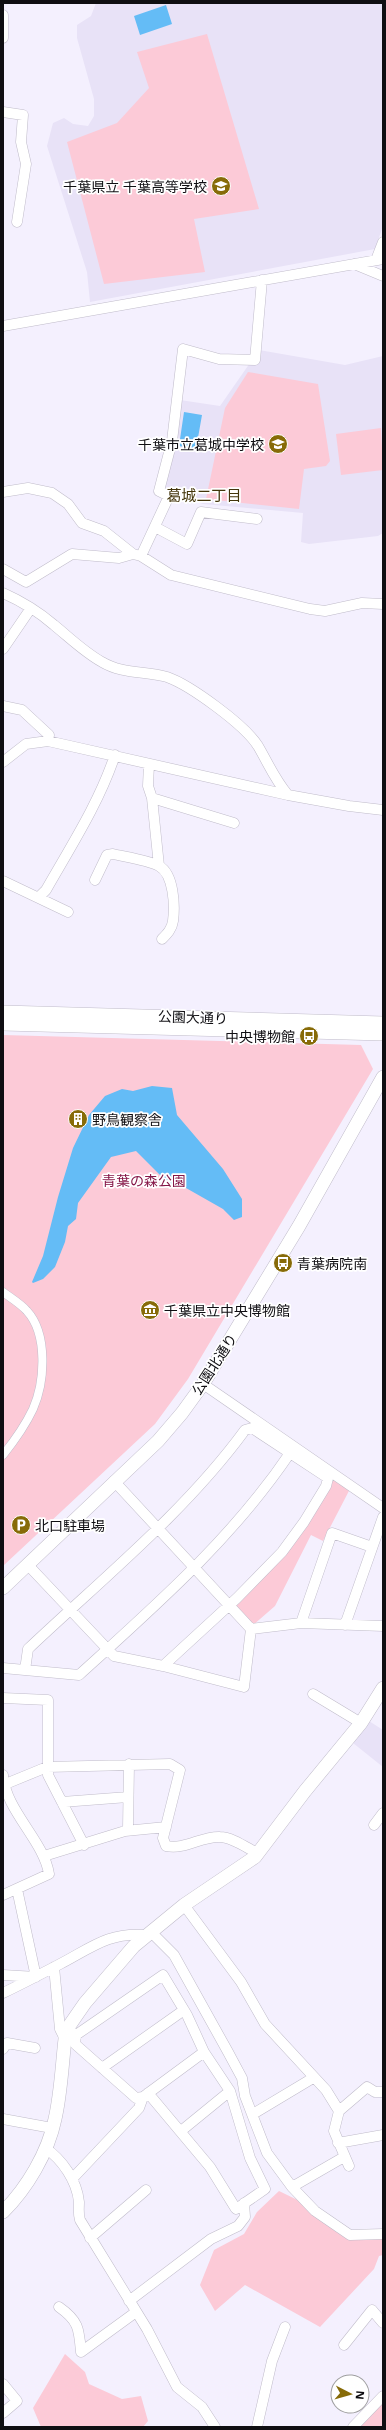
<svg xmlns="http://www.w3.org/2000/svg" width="386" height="2430" viewBox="0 0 386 2430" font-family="'Open Sans','Noto Sans JP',sans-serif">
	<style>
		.built { fill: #e8e2f7 }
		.green { fill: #fccad7 }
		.water { fill: #64bcf6 }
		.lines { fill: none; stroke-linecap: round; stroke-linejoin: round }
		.pedestrian-casing { stroke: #c0bcca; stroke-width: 9 }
		.minor-casing { stroke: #c0bcca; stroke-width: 11 }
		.tertiary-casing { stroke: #c0bcca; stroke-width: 14 }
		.pedestrian { stroke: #fff; stroke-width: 8 }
		.minor { stroke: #fff; stroke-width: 10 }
		.tertiary { stroke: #fff; stroke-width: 13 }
		.labels { text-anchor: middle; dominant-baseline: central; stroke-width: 3.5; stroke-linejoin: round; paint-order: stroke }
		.poi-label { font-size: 14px; fill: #0f0e12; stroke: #fff; text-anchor: start }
		.street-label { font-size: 14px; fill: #0f0e12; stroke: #fff }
		.park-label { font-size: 14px; fill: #851647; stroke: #fff }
		.neighbourhood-label { font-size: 15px; fill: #43350b; stroke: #fff }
	</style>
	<rect width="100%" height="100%" fill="#f4f0fe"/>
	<path class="built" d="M96 3H383V226L375 249 90 302 87 272 47 146 53 123 64 118 73 124 88 126 94 116V99L77 38V25L91 16Z
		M259 350 345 365 383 356V533L378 536 309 544 301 542 303 513 203 504 161 490 180 400 220 406Z
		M369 1721 383 1730V1767L353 1743Z"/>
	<path class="green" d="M207 34 259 209 194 219 205 272 104 284 67 142 117 123 149 88 137 52Z
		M248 372 318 384 330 461 326 466 304 469 299 509 206 499 225 408Z
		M381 428 383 470 341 475 336 434Z
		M3 1035 361 1045 373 1069 188 1379 155 1424 3 1566Z
		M335 1476 351 1487 323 1541 311 1535 275 1606 253 1625 234 1603 275 1562Z
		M279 2191 318 2210 351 2239 383 2237V2255L379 2256 374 2269 320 2327 245 2285 215 2311 200 2285 214 2250 244 2234 257 2212Z
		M65 2354 85 2372 89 2384 122 2399 141 2396 148 2421 143 2427H41L33 2408Z
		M383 2399V2427H355Z"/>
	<path class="water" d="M166 5 172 24 140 35 134 16Z
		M184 412 202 415 196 449 179 446Z
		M152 1086 172 1088 177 1115 223 1169 242 1199V1217L234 1220 223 1209 186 1188 171 1186 136 1151 111 1157 78 1203 76 1219 68 1226 65 1242 55 1267 43 1279 33 1283 32 1282 43 1256 58 1197 73 1148 89 1115 105 1096 122 1089 133 1091Z"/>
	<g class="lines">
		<g class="pedestrian-casing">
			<path id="pedestrian" d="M3 1292C11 1298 21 1304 27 1311 48 1334 45 1382 33 1409 25 1426 15 1440 3 1455"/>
		</g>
		<g class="minor-casing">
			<path id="minor" d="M3 15V38
				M3 112 23 115 21 142 26 164 17 222
				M376 260 383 242
				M354 264 383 276
				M3 326 383 259
				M3 492 28 488 52 493 68 504 82 523 104 531 133 554 141 556 171 575 310 609 325 611 362 603 383 604
				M155 527 187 544 201 512 257 519
				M141 556 169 496 159 491 172 441 183 349 219 359 255 360 262 280
				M3 569 26 582 72 554 119 558 133 554
				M3 593C21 601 39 612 54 625 70 638 84 652 102 662 122 674 145 671 167 677 190 685 245 725 258 746 268 763 275 780 288 795
				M3 649 31 608
				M3 706 22 710 49 735 48 741
				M3 762 26 744 48 741 288 795 349 806 383 810
				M149 764 148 786 152 798 159 866
				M152 798 234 823
				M95 880 107 855 113 854C126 857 148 860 159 866 174 874 175 906 173 921 172 929 167 934 162 939
				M3 881 68 912
				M39 897 46 890C71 846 99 803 115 755
				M203 1384 383 1508
				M27 1564 114 1656 163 1666 244 1687 251 1629 114 1481
				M301 1623 332 1533 372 1547
				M345 1625 383 1517
				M251 1629 301 1623 383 1626
				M3 1668 79 1675C155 1606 232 1539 290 1453
				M25 1670 28 1649C102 1579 185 1512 245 1430L252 1428 328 1478 326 1486 304 1522 282 1552 237 1598 163 1666
				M313 1694 361 1723
				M3 1698 48 1700V1775L84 1845
				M3 1775C5 1810 44 1841 49 1874L3 1895
				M3 1785 47 1767 170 1764 180 1770 163 1838 166 1846C186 1850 201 1836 220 1837 232 1837 247 1848 257 1853
				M62 1802 128 1797
				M374 1825 383 1813
				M128 1830 129 1764
				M44 1856 125 1831 166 1827
				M184 1905 241 1982 265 2024 326 2090 339 2111 334 2131 349 2166
				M151 1932 174 1955 228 2052 242 2078 245 2096 267 2153 292 2187 315 2211 350 2235 383 2234
				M54 1967 60 2029 65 2039
				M3 1975 36 1977 17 1889
				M3 1993C22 1984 41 1974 60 1964 91 1948 108 1932 145 1935
				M67 2029 76 2035 163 1975 187 2015 204 2052 230 2091 250 2158 265 2189 236 2209 210 2167 148 2093
				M76 2035 75 2044 136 2098 143 2097 204 2052
				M3 2049 7 2043 35 2048
				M102 2068 184 2010
				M339 2111 367 2087 375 2092H383
				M253 2114 313 2078
				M3 2119 52 2128
				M181 2131 230 2091
				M338 2143 383 2135
				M45 2148C62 2159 77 2181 79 2202 79 2208 78 2214 80 2220L147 2329 177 2387 202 2407 215 2427
				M72 2179 139 2108 143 2097
				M292 2187 344 2157
				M90 2238 146 2190
				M129 2301 211 2239 238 2226 245 2217 244 2203
				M59 2307C79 2321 79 2329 81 2352
				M344 2345 372 2310 383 2323
				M81 2352 136 2312
				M3 2384 17 2401 3 2413
				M257 2427 272 2361 285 2327
				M353 2427 383 2396"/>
		</g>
		<g class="tertiary-casing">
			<path id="tertiary" d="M3 1012 383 1023
				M3 1024 383 1034
				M3 1588 158 1441 182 1413 203 1384 299 1226 383 1077
				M3 2212C27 2188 48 2153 55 2119 61 2093 62 2065 65 2039L67 2029 85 2003 134 1946 184 1905 255 1857 305 1791 361 1723 383 1688"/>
		</g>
		<use href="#pedestrian" class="pedestrian"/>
		<use href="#minor" class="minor"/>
		<use href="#tertiary" class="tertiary"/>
	</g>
	<defs>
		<g id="school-disc" transform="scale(1)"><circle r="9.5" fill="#876b08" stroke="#fff"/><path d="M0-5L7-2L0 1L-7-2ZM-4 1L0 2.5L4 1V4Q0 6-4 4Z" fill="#fff"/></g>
		<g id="bus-disc" transform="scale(1)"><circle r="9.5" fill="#876b08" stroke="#fff"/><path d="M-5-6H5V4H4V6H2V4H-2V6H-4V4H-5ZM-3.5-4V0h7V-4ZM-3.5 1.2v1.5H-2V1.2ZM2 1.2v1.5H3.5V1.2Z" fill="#fff"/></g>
		<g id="building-disc" transform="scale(1)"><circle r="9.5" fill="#876b08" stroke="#fff"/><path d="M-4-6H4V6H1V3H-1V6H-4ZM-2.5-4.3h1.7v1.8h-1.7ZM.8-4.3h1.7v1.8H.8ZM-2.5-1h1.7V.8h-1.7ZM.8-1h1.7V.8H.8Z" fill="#fff"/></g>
		<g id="museum-disc" transform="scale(1)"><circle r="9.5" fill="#876b08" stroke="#fff"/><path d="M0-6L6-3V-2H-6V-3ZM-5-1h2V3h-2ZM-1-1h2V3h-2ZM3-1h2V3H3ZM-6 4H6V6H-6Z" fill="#fff"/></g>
		<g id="parking-disc" transform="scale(1)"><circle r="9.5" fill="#876b08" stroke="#fff"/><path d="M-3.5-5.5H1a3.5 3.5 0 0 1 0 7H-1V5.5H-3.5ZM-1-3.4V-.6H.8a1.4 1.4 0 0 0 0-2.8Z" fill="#fff"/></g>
	</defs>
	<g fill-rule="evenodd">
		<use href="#school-disc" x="221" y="186"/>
		<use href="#school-disc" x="278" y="444"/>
		<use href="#bus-disc" x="309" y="1036"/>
		<use href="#building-disc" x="78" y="1119"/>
		<use href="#bus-disc" x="283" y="1263"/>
		<use href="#museum-disc" x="150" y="1310"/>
		<use href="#parking-disc" x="21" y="1525"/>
	</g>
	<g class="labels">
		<g class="poi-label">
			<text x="207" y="186" text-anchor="end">千葉県立 千葉高等学校</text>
			<text x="264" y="444" text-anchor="end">千葉市立葛城中学校</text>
			<text x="295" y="1036" text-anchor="end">中央博物館</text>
			<text x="92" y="1119">野鳥観察舎</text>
			<text x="297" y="1263">青葉病院南</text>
			<text x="164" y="1310">千葉県立中央博物館</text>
			<text x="35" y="1525">北口駐車場</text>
		</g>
		<g class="street-label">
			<text transform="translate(193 1017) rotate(2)">公園大通り</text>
			<text transform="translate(214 1364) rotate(-57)">公園北通り</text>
		</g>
		<g class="park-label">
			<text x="144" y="1180">青葉の森公園</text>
		</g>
		<g class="neighbourhood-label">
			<text x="204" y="495">葛城二丁目</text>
		</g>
	</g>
	<rect width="386" height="2430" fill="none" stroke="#0f0e12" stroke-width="8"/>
	<g transform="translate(350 2394) rotate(96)"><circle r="19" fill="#ffffff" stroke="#9f9fa0"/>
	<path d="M0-3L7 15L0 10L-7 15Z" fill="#876b08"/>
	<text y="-6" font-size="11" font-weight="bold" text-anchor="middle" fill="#0f0e12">N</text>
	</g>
</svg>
